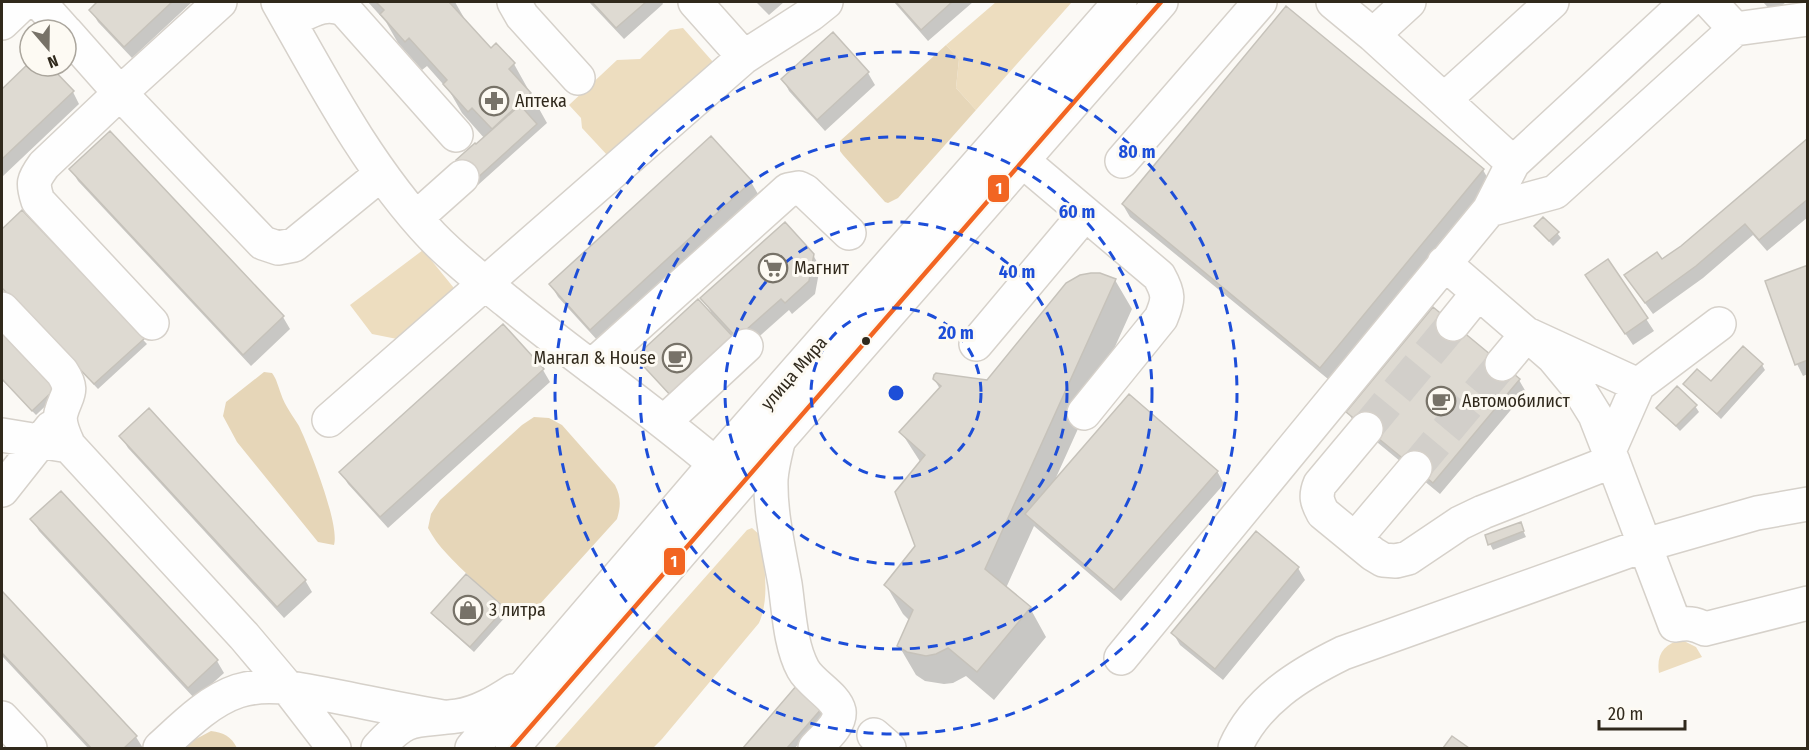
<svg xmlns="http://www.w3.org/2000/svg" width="1809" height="750" viewBox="0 0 1809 750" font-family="'Fira Sans Condensed',sans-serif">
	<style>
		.green { fill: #edddbf }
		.forest { fill: #e6d6b8 }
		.shadow { fill: #0003 }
		.building { fill: #dedad2; stroke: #c6c2ba; stroke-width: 1.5 }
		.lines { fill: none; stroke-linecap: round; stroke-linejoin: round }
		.minor-tunnel { stroke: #d2cfca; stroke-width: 33; stroke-dasharray: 33 16; stroke-linecap: butt }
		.minor-casing { stroke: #d6d1ca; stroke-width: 36 }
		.major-casing { stroke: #d6d1ca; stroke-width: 36 }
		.minor { stroke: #fefefe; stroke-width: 33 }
		.major { stroke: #fefefe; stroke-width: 33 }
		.bus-1-casing { stroke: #fdfaf3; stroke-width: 9 }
		.bus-1 { stroke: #f26522; stroke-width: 4.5 }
		.ring { fill: none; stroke: #1d4ed8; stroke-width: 3; stroke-dasharray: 10 8 }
		.bus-dot { fill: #30291c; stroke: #fdfaf3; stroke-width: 2 }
		.labels { text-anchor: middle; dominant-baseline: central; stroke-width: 6; stroke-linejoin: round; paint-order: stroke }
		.poi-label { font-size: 18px; fill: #30291c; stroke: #fdfaf3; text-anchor: start }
		.street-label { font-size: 18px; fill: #30291c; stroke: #fdfaf3 }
		.centre { fill: #1d4ed8; stroke: #fdfaf3; stroke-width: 3 }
		.ring-label { font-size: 18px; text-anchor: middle; font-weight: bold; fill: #1d4ed8; stroke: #fdfaf3; stroke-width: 6; stroke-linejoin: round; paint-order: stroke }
		.line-badge { stroke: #fdfaf3; stroke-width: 2 }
		.badge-label { font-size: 16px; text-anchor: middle; font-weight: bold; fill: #fff }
	</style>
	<rect width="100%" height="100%" fill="#fbf9f5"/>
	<path class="green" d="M996 2H1072L976 110 956 88 959 59 946 45Z
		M683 28 713 62 608 156 582 128 581 118 569 105 617 60 640 59 670 30Z
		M423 250 458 293 397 339 372 334 350 305Z
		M752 528 761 536 762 541C764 568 770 598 759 623L662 739 653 748H554L747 530Z
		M1682 640 1696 647 1702 657 1659 673C1656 655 1664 643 1682 640Z"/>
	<path class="forest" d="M946 45 959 59 956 88 976 110 898 198 888 203 885 202 843 155 840 151V141Z
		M264 372 272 373C277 380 278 386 281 394 285 406 293 416 299 426 309 447 340 524 334 545L318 542 237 442 223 416 226 402Z
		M534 417 549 418 562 425 615 485C621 497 621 506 617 519L540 604C532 609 524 614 514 611 499 606 459 567 447 554 439 546 433 537 428 528L431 514 440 500 522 425Z
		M211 731C224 733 231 736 237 748H186L194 740Z"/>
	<path class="shadow" d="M100 2H192L132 58 98 22 91 10Z
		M368 2H455L467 23 491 50 496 45 514 64 547 123 478 185 461 166 485 139 462 113 450 92 427 66 422 70 398 43 386 22Z
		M589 2H662L663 4 624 39Z
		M756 2H784L769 15Z
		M894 2H973L928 41Z
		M1763 2H1786L1773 13Z
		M1286 8 1483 170 1490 182 1328 379 1130 217 1123 205Z
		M833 34 868 73 875 85 825 131 789 91 783 79Z
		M30 64V66H48L73 92 79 104 2 177V91Z
		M110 133 283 317 290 329 251 366 78 181 71 169Z
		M1808 140V217L1767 251 1753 235 1703 278 1653 314 1633 287Z
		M751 182 758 194 598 341 558 297 551 285Z
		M22 212 147 344 98 389 2 288V231Z
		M1536 227 1557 233 1561 238 1553 246Z
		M813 255 820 267 815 294 792 314 789 310 745 349 676 402 641 363 711 312 702 298Z
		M1608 261 1654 331 1633 345 1594 287Z
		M1808 267V374L1803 376 1797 364Z
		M1115 280 1132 309 1054 482 1217 471 1224 484 1121 601 1034 526 1006 588 1030 608 1046 637 994 700 966 676 953 683 944 684 925 681 916 675 899 646 910 621 903 614 886 585 917 547 921 463 901 432 940 389 934 379 987 381Z
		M2 331 59 393 36 415 2 380Z
		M1762 365 1765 370 1721 419 1689 389 1685 384 1711 383Z
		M543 370 550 382 388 528 348 484 341 472Z
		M1519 380 1526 392 1440 494 1355 424 1348 412Z
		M1695 406 1699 412 1680 431 1658 408Z
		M121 436 305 580 312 592 284 618 128 448Z
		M32 519 217 661 224 673 195 699 39 531Z
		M1520 524 1526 537 1493 550 1490 544Z
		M1298 568 1305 580 1223 680 1180 645 1173 633Z
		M2 594 136 737 143 748H88L2 656Z
		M503 609 507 615 474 652 436 618 433 613Z
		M797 687 825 714 795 748H745Z"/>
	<path class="building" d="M97 2H172L124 47 89 10Z
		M376 2H449L491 48 496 43 515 63 509 69 531 93 492 129 472 108 468 112 443 84 447 80 409 38 405 42 380 14 384 10Z
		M592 2H646L616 28Z
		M896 2H952L921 30Z
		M1286 6 1484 169 1320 368 1122 204Z
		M833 32 869 72 817 120 781 79Z
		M30 62V66H50L74 91 2 159V89Z
		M520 105 537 124 474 181 456 160 475 143 476 144Z
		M110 131 284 316 243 355 69 169Z
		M711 136 752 181 590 330 549 284Z
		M1808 138V199L1759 240 1745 224 1696 266 1645 303 1624 275 1657 252 1662 259 1681 246Z
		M22 210 145 338 94 384 2 288V229Z
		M1543 217 1559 232 1549 241 1534 226Z
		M785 222 814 254 809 281 785 303 781 299 737 338 700 298Z
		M1608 259 1648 318 1625 334 1585 275Z
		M1808 265V360L1795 365 1765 281Z
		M1091 273H1100L1116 279 985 569 1031 607 977 672 948 648 936 654 926 656 907 652 897 646 913 610 884 585 915 546 895 492 925 455 899 432 941 386 933 379 934 375 936 373 987 380 1066 283 1080 275Z
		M698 299 735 339 672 397 635 357Z
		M1433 307 1520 379 1433 483 1346 412Z
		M503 324 544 369 380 517 339 472Z
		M2 329 57 387 32 411 2 379Z
		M1743 346 1763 364 1717 414 1683 384 1697 369 1711 381Z
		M1677 386 1697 405 1676 426 1656 408Z
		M1129 394 1218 471 1114 590 1025 514Z
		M149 408 306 580 277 607 119 436Z
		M61 491 218 660 188 688 30 519Z
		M1521 522 1524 531 1488 545 1485 535Z
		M1256 531 1299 567 1215 669 1171 633Z
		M466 574 505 608 470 647 431 613Z
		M2 591 137 736 124 748H91L2 653Z
		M797 685 823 707 787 748H743Z
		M1452 736 1469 748H1443Z"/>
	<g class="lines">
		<path class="minor-tunnel" d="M1366 429 1453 324
			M1415 468 1502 364"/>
		<g class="minor-casing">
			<path id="minor" d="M39 2 64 30
				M220 2 120 93 263 243 278 248 294 245 381 174
				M278 2C324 83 368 168 432 236 455 260 482 281 508 302 575 357 648 407 715 464
				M514 2 522 16 578 78
				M695 2 744 57
				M1333 2 1373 35
				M1409 2 1373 35 1513 163
				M1710 2 1735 29 1808 19
				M290 21C309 12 325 0 345 10L456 135
				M2 23 24 2
				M66 32 120 93 44 165C33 180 32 183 38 201L152 323
				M1444 100 1552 2
				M1023 161 1159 276C1169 294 1169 299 1161 318L1084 413
				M1122 161 1260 2
				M1489 210 1555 192 1735 29
				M416 218 462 177
				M1444 263 1553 357 1577 386 1595 415 1609 451 1675 625C1687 623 1694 623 1705 629L1808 603
				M2 309 62 372C75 392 66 394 61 413 58 424 65 437 69 446
				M1453 324 1478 293
				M976 344 1085 214
				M1502 364 1527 334 1638 385 1719 324
				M591 367 788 190 799 188 805 191 849 233
				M329 420 744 57 811 14 826 2
				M664 422 746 346
				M1366 429 1320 484C1315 496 1317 502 1323 513L1373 554 1383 560 1396 561 1408 558 1460 523 1483 512 1613 461
				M2 435 69 446 244 636 287 687 334 748
				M779 438C776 451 772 465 771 479 770 514 779 550 785 584 789 611 790 645 803 669 811 684 836 696 839 711 841 725 823 739 815 748
				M1609 451 1638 385
				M2 490 51 428
				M1355 539 1415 468
				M1121 658 1489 210 1513 163 1687 2
				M2 718 30 748
				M874 735 889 748
				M160 748C183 727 208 701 238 691 270 681 302 690 334 696 370 703 406 711 443 717
				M1235 748C1256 701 1298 675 1343 653L1645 545 1757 513 1808 504"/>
		</g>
		<g class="major-casing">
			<path id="major" d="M378 748C409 713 415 722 457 716 478 713 496 702 513 691
				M472 748 715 464 1120 2
				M512 748 739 485 1161 2"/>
		</g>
		<use href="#minor" class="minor"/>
		<use href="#major" class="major"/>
		<g class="bus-1-casing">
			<path id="bus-1" d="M512 748 1161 2"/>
		</g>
		<use href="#bus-1" class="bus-1"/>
	</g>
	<g class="ring">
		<circle cx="896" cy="393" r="85"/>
		<circle cx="896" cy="393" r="171"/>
		<circle cx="896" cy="393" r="256"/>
		<circle cx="896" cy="393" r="341"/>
	</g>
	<defs>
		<g id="pharmacy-ring" transform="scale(1.5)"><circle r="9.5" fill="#fdfaf3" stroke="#777268" stroke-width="1.5"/><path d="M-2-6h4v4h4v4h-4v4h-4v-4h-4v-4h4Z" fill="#777268"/></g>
		<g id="supermarket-ring" transform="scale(1.5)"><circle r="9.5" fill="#fdfaf3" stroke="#777268" stroke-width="1.5"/><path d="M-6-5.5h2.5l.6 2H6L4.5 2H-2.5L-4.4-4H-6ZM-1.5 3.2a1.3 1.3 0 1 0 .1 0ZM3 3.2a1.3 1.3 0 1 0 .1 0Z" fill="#777268"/></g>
		<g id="cafe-ring" transform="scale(1.5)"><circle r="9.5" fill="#fdfaf3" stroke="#777268" stroke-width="1.5"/><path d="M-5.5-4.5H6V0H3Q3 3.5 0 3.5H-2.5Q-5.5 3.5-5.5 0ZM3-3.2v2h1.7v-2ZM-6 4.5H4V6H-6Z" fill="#777268"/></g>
		<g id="shop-ring" transform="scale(1.5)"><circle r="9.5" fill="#fdfaf3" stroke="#777268" stroke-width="1.5"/><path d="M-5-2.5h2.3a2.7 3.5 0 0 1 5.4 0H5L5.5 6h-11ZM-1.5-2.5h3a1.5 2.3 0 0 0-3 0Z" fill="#777268"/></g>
	</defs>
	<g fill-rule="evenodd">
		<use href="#pharmacy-ring" x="494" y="101"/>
		<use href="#supermarket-ring" x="773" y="268"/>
		<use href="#cafe-ring" x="677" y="358"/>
		<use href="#cafe-ring" x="1441" y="401"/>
		<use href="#shop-ring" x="468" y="610"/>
	</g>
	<circle class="bus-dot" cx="866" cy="341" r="5"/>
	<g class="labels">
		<g class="poi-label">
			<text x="515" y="101">Аптека</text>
			<text x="794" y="268">Магнит</text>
			<text x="656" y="358" text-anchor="end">Мангал &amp; House</text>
			<text x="1462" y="401">Автомобилист</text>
			<text x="489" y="610">3 литра</text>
		</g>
		<g class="street-label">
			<text transform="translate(794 373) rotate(-49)">улица Мира</text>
		</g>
	</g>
	<circle cx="896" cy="393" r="9" class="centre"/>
	<g class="ring-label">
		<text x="1137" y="158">80 m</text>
		<text x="1077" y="218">60 m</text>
		<text x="1017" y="278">40 m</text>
		<text x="956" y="339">20 m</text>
	</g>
	<g class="line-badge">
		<rect x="987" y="174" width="23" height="29" rx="6" fill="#f26522"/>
		<rect x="663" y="547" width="23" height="29" rx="6" fill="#f26522"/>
	</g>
	<g class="badge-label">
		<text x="999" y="194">1</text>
		<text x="674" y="567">1</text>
	</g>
	<rect width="1809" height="750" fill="none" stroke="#30291c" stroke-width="6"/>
	<g transform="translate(48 48) rotate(160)"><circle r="28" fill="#fdfaf3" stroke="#aba69d" stroke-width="1.5"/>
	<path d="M0-4.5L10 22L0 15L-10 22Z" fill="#777268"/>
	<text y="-9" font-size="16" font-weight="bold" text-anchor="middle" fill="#30291c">N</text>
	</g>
	<path d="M1599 720v9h86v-9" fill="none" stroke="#30291c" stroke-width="3"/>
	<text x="1608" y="720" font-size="18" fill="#30291c" stroke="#fdfaf3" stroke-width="4.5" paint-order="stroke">20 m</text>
</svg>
